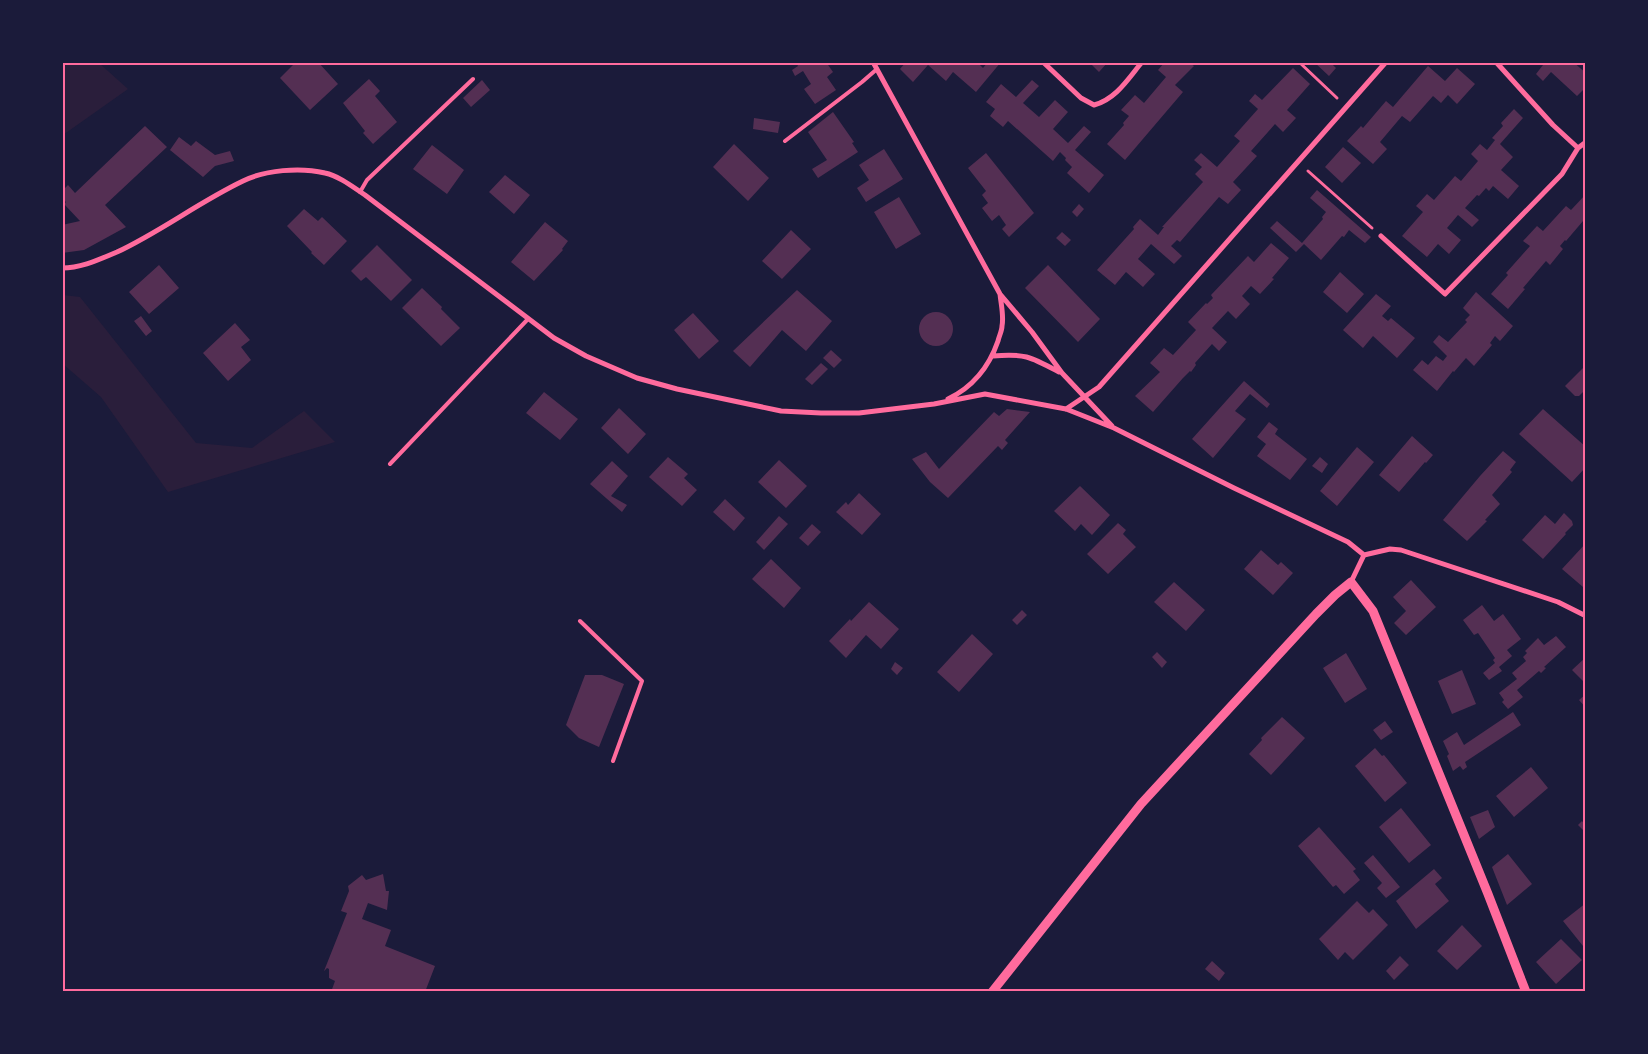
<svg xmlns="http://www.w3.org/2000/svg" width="1648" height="1054" viewBox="0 0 1648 1054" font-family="Mulish,sans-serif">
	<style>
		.green { fill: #2a1e3b }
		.building { fill: #542f53 }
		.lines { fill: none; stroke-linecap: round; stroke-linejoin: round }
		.path { stroke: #ff6b9d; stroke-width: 3 }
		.service { stroke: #ff6b9d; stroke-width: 4 }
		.minor { stroke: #ff6b9d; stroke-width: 5 }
		.tertiary { stroke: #ff6b9d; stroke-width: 9 }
		.neatline { fill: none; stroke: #ff6b9d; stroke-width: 2 }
	</style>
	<rect width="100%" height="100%" fill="#1b1b3a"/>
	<path class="green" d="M63 62 99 63 128 89 63 135Z
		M63 295 80 297 196 443 252 448 304 411 335 442 168 492 101 397 63 364Z"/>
	<path class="building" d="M296 62H318L338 84 310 110 280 78Z
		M796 62H826L833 72 827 77 836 90 815 104 804 89 811 84 803 71 795 76 792 70 798 66Z
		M906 62H977L983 68 988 62H1001L976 92 953 72 946 81 928 65 913 82 900 69Z
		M1089 62H1108L1099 72Z
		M1165 62H1193L1191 64 1194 66 1175 85 1183 92 1125 160 1107 144 1124 125 1123 123 1129 116 1121 110 1135 95 1144 103 1166 77 1158 70Z
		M1314 62H1330L1336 68 1329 76Z
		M1540 62H1573L1586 73V87L1577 96 1551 72 1543 81 1536 74 1543 65Z
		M1428 66 1445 81 1457 68 1475 84 1457 104 1448 95 1441 103 1433 96 1410 122 1402 116 1380 142 1387 149 1373 164 1347 141 1361 126 1363 128 1386 101 1393 107Z
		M1293 68 1310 84 1287 110 1296 118 1283 132 1275 124 1251 151 1257 156 1233 182 1241 190 1228 204 1219 197 1180 242 1177 240 1171 246 1182 256 1174 264 1151 244 1138 259 1155 274 1143 287 1126 272 1115 285 1097 270 1134 229 1133 227 1140 219 1158 235 1164 227H1162L1203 182 1195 174 1202 167 1194 160 1201 153 1217 167 1240 141 1234 136 1258 109 1249 101 1255 94 1262 100Z
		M369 79 380 91 375 96 397 122 373 144 363 133 365 131 343 103Z
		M482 80 490 90 471 107 463 98Z
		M1032 80 1039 86 1023 103 1039 117 1055 100 1068 112 1053 129 1068 143 1084 126 1091 132 1075 150 1104 175 1089 193 1067 173 1072 167 1065 160 1066 158 1060 152 1053 161 1008 121 1003 127 990 116 995 109 986 102 1001 84 1016 97Z
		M1514 109 1523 118 1500 144 1513 157 1501 170 1519 186 1508 199 1493 186 1489 191 1486 188 1479 196 1477 195 1465 208 1479 220 1472 227 1458 215 1447 228 1461 240 1449 254 1438 244 1427 257 1402 236 1423 212 1416 206 1427 194 1434 200 1455 176 1461 181 1478 161 1471 154 1480 144 1487 150 1495 140 1492 138 1503 126 1501 123Z
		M833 112 854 142 852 143 858 152 818 178 812 169 827 160 808 132Z
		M754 118 780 122 778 133 753 129Z
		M145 126 167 147 105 205 126 227 84 250 62 253V225L80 221 64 204 66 202 62 199V191L68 185 75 193Z
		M179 137 191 146 196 141 215 155 230 151 234 161 215 166 203 177 170 150Z
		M734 144 769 178 748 201 713 167Z
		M432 145 464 170 447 194 413 169Z
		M1343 147 1361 163 1342 183 1325 167Z
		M884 149 903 179 866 202 857 188 869 180 859 165Z
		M986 153 1034 213 1009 237 1002 229 1006 225 999 215 992 221 982 208 988 203 982 195 986 191 968 168Z
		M505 175 530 195 514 214 489 192Z
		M1317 190 1371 237 1365 243 1349 230 1344 237 1342 236 1321 260 1304 244 1296 252 1270 228 1277 221 1302 243 1323 219 1322 217 1326 212 1310 198Z
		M1586 194V223L1583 221 1566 241 1565 240 1560 246 1563 249 1550 265 1546 261 1523 288 1525 289 1508 309 1491 294 1508 275 1506 273 1530 246 1523 241 1537 226 1543 231 1566 206 1571 210Z
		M899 197 921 234 896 249 874 212Z
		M1079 204 1084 209 1077 217 1072 212Z
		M304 209 318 221 322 217 347 241 324 265 311 253 312 252 287 226Z
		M545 222 568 241 562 249 563 250 534 281 511 262Z
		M791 230 811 249 782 279 762 261Z
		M1062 232 1071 240 1065 246 1056 238Z
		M1271 243 1289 258 1272 278 1274 279 1260 294 1251 286 1242 296 1250 304 1236 319 1228 311 1212 328 1227 342 1219 351 1212 344 1195 363 1196 365 1191 372 1190 371 1183 378 1153 412 1135 396 1160 372 1150 363 1164 348 1173 355 1196 330 1188 322 1206 303 1207 304 1213 298 1211 295 1248 256 1254 262Z
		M377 245 412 280 391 301 366 277 361 281 351 271Z
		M159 265 179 288 149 314 129 292Z
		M1048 265 1100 319 1078 342 1025 288Z
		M1340 272 1364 294 1347 313 1323 292Z
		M422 288 442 307 441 309 460 328 441 346 402 308Z
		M797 290 832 321 806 351 782 330 750 367 733 351Z
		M1476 292 1513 326 1500 341 1495 336 1490 343 1492 345 1474 366 1466 358 1454 372 1453 371 1437 391 1413 370 1422 360 1428 365 1436 356 1443 361 1447 356 1433 342 1439 335 1448 342 1467 322 1465 320 1470 315 1463 308Z
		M1376 294 1391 306 1382 316 1388 321 1391 318 1415 338 1397 358 1373 336 1363 348 1343 330Z
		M919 329a17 17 0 1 1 34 0a17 17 0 1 1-34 0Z
		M693 313 719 341 699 359 674 330Z
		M141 316 152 331 146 336 134 321Z
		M235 323 250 340 241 347 251 360 228 381 203 353Z
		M831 350 842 360 834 368 823 358Z
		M821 363 828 369 812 385 805 379Z
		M1586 365V389L1579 396H1575L1565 386Z
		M1244 381 1270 404 1267 408 1250 394 1235 411 1246 419 1213 458 1192 439Z
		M544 392 578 419 560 440 526 413Z
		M619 408 646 434 628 454 601 428Z
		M1007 409 1030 412 1005 440 1008 443 1002 450 998 446 948 498 930 482 912 459 926 452 939 469 994 412 999 416Z
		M1543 409 1586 447V467L1572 482 1519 434Z
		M1269 422 1278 429 1275 434 1307 459 1290 480 1257 456 1266 444 1257 437Z
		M1412 436 1433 455 1426 463 1425 462 1399 492 1379 475Z
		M1357 447 1374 462 1337 506 1320 491Z
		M1503 451 1516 462 1510 470 1512 472 1492 495 1500 504 1485 520 1487 521 1467 541 1443 520 1480 476Z
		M668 457 688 474 684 478 697 490 682 506 649 477Z
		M1320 457 1328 464 1322 473 1312 466Z
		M779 460 807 486 786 508 758 482Z
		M612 461 628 476 611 496 627 505 622 512 590 484Z
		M1080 486 1110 515 1092 535 1081 524 1075 531 1054 511Z
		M859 493 881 514 862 535 836 512 846 502 848 505Z
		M725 499 745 518 734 531 713 512Z
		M1564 513 1572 521 1573 525 1565 533 1566 534 1543 559 1522 540 1545 515 1555 524Z
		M779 516 788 524 764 550 756 542Z
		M1118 523 1126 530 1123 534 1136 547 1108 574 1087 554Z
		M812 524 821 532 808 546 799 538Z
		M1586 543V584L1583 587 1562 569Z
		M1261 550 1278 565 1281 562 1293 573 1273 595 1244 569Z
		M771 559 801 588 784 608 752 579Z
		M1411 580 1436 607 1406 635 1394 623 1406 611 1393 597Z
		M1174 582 1205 610 1186 631 1154 602Z
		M869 602 899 629 881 649 866 635 846 658 829 641 850 619 851 621Z
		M1482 605 1494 621 1503 614 1521 639 1507 650 1512 656 1499 667 1502 671 1489 680 1483 673 1495 663 1493 660 1495 658 1478 633 1474 635 1463 620Z
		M1022 610 1027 615 1017 625 1012 620Z
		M972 634 993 654 959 692 937 672Z
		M1556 636 1566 647 1544 667 1546 668 1541 673 1539 671 1517 690 1523 697 1508 709 1502 702 1504 700 1499 693 1517 679 1512 673 1526 661 1523 657 1527 653 1525 651 1538 638 1544 645Z
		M1157 652 1167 662 1162 668 1152 657Z
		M1346 653 1367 689 1345 703 1323 668Z
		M1586 657V684L1572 670Z
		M895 662 903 668 897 675 891 669Z
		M1462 670 1476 704 1452 714 1438 681Z
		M585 675H602L624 684 599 747 579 738 566 725Z
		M1586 694V708L1579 700Z
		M1513 712 1521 725 1465 762 1467 767 1463 770 1460 766 1453 771 1447 756 1449 754 1443 741 1457 732 1464 745Z
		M1282 717 1305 738 1271 775 1249 754 1262 740 1261 738Z
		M1385 721 1393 732 1381 740 1373 730Z
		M1375 748 1382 756 1384 755 1407 783 1385 802 1355 766Z
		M1531 767 1548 788 1514 817 1496 796Z
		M1401 808 1431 845 1409 863 1379 827Z
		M1488 810 1495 827 1479 839 1470 817Z
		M1582 821 1584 824 1586 822V833L1578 825Z
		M1319 827 1356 869 1353 871 1360 880 1344 894 1336 885 1333 887 1298 846Z
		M1508 854 1532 884 1507 905 1492 867Z
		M1373 855 1400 887 1386 898 1377 888 1382 883 1364 863Z
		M1434 869 1442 878 1435 884 1449 901 1416 929 1396 901Z
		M383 874 386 891H389L387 910 368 903 362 919 391 930 385 946 435 966 425 992H331L335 981 329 978V969L327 968 324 971 347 913 341 911 349 891 348 886 362 875 366 880Z
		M1357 901 1369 913 1373 909 1388 925 1353 960 1345 952 1338 960 1319 939Z
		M1586 903V944L1583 946 1563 921Z
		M1462 925 1482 946 1457 970 1437 951Z
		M1561 939 1582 960 1556 984 1536 962Z
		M1400 956 1409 965 1394 980 1386 971Z
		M1212 961 1225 973 1219 981 1205 969Z"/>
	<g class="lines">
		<path class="path" d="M1299 62 1337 98
			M1308 171 1372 228"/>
		<path class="service" d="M785 141 862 82 877 69
			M360 192 367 180 473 79
			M390 464 528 319
			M580 621 642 681 613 761"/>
		<path class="minor" d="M873 62 1000 294 1032 332 1062 373 1112 426
			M1043 62 1081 98 1094 105C1116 99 1128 79 1142 62
			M1496 62 1553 125 1578 148
			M1381 236 1445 294 1562 174 1578 148 1586 142
			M62 268C82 268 100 259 117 252 160 232 199 202 243 181 265 170 300 167 325 173 339 176 353 187 365 195L554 338 586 356 637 378 677 389 781 411 821 413H859L934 404 985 394 1066 409 1114 428 1234 488 1348 542 1364 555
			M993 356C1025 353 1031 357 1059 372
			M948 399C973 387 989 367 998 341 999 336 1002 331 1002 326 1004 316 1001 304 1000 294
			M1066 409 1099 387 1386 62
			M1364 555 1390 549 1401 550 1558 602 1586 616
			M1351 582 1364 555"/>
		<path class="tertiary" d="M992 992 1141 804 1316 614 1335 595 1351 582 1373 611 1488 894 1526 992"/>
	</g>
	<rect width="1648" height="1054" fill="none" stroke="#1b1b3a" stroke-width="128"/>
	<rect x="64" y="64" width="1520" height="926" class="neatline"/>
</svg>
